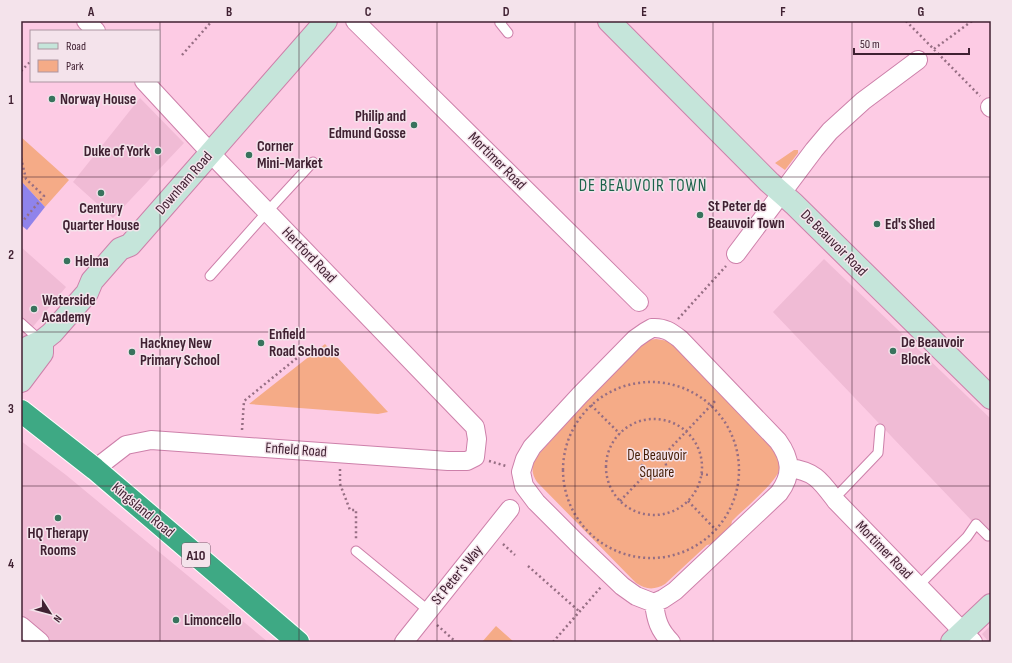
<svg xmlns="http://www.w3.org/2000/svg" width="1012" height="663" viewBox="0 0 1012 663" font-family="'Sofia Sans Condensed',sans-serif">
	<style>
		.built { fill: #f0bbd5 }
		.green { fill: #f5ab87 }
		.water { fill: #8f83eb }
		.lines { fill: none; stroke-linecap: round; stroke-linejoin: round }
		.lane-casing { stroke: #cd80aa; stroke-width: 11 }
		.street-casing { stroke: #cd80aa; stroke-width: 20 }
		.secondary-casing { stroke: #cd80aa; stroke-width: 24 }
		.highway-casing { stroke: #fff; stroke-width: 24 }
		.path { stroke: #966e83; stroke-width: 2.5; stroke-dasharray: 2 3; stroke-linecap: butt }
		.lane { stroke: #fff; stroke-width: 9 }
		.street { stroke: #fff; stroke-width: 18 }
		.secondary { stroke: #c5e5da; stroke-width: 22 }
		.highway { stroke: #3ea984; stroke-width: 22 }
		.grid { fill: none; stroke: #402132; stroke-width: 1; stroke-opacity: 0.55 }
		.poi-dot { fill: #38735d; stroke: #f4e3eb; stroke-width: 1.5 }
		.labels { text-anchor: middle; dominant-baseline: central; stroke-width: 3; stroke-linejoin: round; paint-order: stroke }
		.shield { fill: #f4e3eb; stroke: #765b6a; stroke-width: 1 }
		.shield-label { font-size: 14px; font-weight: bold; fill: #402132 }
		.poi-label { font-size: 15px; font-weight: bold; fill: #402132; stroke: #f4e3eb; text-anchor: start }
		.street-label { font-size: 15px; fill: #402132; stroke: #f4e3eb }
		.park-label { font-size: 15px; fill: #461d05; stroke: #f4e3eb }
		.quarter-label { font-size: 17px; letter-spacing: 1px; fill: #1c634b; stroke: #f4e3eb }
		.neatline { fill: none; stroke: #402132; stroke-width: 1.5 }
		.grid-label { font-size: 13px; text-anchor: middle; font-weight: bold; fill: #402132 }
	</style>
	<rect width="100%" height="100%" fill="#fdcbe4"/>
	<path class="built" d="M140 98 184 143 113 218 73 182Z
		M21 247 66 287 21 341Z
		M824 259 991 419V541L773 312Z
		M21 441 66 475 268 642H35L21 629Z
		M991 625V642H989L982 634Z"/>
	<path class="green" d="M21 137 69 180 45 207 21 181Z
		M794 150H798V153L785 170 775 163Z
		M656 339 668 341 673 345 776 451C779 456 782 465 779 471 775 483 742 511 732 521L731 526 712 544 707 545 665 584C655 590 646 590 636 583L537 482C531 473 531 465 537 456L578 411 577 409 600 388 642 344 649 340Z
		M325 344 388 412 378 414 249 404Z
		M496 626 514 642H482Z"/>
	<path class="water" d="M21 181 45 207 27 230 21 225Z"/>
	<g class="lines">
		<g class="lane-casing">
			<path id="lane" d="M502 21 500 23 508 33
				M210 276 267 212 313 162
				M21 323 41 341
				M834 499 878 453 880 429
				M356 551 429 611
				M918 586 967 537 976 524 988 536"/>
		</g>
		<g class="street-casing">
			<path id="street" d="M86 21 96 31
				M355 21 639 302
				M990 107 991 108
				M736 254 814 150 830 131 863 101 918 60
				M652 328C664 327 671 332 680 339L778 441C791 459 793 474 779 493L675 591 663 599 654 603 636 596 622 586 576 542 536 502 524 486 521 472 525 459 532 447 580 395 635 339 645 332Z
				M789 468C815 471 821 481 836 501L973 642
				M95 469 126 445 151 440 448 461H467L475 457 477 439 475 427 220 163 144 81
				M654 603C656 620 659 630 671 642
				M21 626 40 642
				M404 642 510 509"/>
		</g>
		<g class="secondary-casing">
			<path id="secondary" d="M609 21 769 182 794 204 991 398
				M21 357 29 347 42 341 52 333 87 293 92 281 120 249 130 245 326 21
				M21 381 42 353V345
				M952 642 991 605"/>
		</g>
		<g class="highway-casing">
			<path id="highway" d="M21 411 95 469 298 642"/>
		</g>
		<path class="path" d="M906 21 980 96
			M934 49 972 21
			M182 55 212 21
			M21 71 31 61
			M21 158 26 179 44 196 22 222
			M678 319 726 266
			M563 470a88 88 0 1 1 176 0a88 88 0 1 1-176 0Z
			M591 405 620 434
			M606 467a48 48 0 1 1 96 0a48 48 0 1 1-96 0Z
			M242 430 244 401 308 349
			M642 466a12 12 0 1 1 24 0a12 12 0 1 1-24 0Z
			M662 457 717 399
			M489 461 506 466
			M340 469V484L350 510H356V541
			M701 474 709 475
			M620 501 645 475
			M688 501 716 530
			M503 544 515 555
			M528 566 580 612
			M437 625 456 642
			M553 642 601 587"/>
		<use href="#lane" class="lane"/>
		<use href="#street" class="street"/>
		<use href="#secondary" class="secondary"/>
		<use href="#highway" class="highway"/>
	</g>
	<path class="grid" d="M160 21V642M299 21V642M437 21V642M575 21V642M713 21V642M852 21V642M21 177H991M21 332H991M21 486H991"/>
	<g class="poi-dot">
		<circle cx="52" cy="99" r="4"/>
		<circle cx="414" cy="125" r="4"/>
		<circle cx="158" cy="151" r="4"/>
		<circle cx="249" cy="155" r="4"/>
		<circle cx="101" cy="193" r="4"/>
		<circle cx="700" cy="215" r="4"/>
		<circle cx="877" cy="224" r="4"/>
		<circle cx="67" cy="261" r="4"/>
		<circle cx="34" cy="309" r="4"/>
		<circle cx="261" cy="343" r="4"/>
		<circle cx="893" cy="351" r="4"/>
		<circle cx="132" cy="352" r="4"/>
		<circle cx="58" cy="518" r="4"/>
		<circle cx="176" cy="620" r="4"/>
	</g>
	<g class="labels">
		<rect class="shield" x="182" y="543" width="28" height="24" rx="3"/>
		<g class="shield-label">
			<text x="196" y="555">A10</text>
		</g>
		<g class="poi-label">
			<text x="60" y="99">Norway House</text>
			<text x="406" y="116" text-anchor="end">Philip and<tspan x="406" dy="17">Edmund Gosse</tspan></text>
			<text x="257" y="146">Corner<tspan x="257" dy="17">Mini-Market</tspan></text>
			<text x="150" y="151" text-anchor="end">Duke of York</text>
			<text x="708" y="206">St Peter de<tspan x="708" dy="17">Beauvoir Town</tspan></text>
			<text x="101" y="208" text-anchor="middle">Century<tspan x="101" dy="17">Quarter House</tspan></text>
			<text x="885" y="224">Ed's Shed</text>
			<text x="75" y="261">Helma</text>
			<text x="42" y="300">Waterside<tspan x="42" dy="17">Academy</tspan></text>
			<text x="269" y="334">Enfield<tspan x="269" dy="17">Road Schools</tspan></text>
			<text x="901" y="342">De Beauvoir<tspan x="901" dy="17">Block</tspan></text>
			<text x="140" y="343">Hackney New<tspan x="140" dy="17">Primary School</tspan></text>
			<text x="58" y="533" text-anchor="middle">HQ Therapy<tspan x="58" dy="17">Rooms</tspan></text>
			<text x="184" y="620">Limoncello</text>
		</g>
		<g class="street-label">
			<text transform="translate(497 161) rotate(45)">Mortimer Road</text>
			<text transform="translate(184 183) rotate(-49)">Downham Road</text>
			<text transform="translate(834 243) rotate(45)">De Beauvoir Road</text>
			<text transform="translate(309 255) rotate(46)">Hertford Road</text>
			<text transform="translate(296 450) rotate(4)">Enfield Road</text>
			<text transform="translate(143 510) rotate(40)">Kingsland Road</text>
			<text transform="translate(884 550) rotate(46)">Mortimer Road</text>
			<text transform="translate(457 575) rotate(-51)">St Peter's Way</text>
		</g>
		<g class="park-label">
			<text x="657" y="455">De Beauvoir<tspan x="657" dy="17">Square</tspan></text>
		</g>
		<g class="quarter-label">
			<text x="643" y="186">DE BEAUVOIR TOWN</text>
		</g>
	</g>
	<rect width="1012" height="663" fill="none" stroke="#f4e3eb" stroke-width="44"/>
	<rect x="30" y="30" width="130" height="52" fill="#f4e3eb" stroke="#ac95a1"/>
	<rect x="38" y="43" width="20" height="6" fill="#c5e5da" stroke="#ac95a1"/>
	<text x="66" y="50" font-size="12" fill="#402132">Road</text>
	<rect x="38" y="60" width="20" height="12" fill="#f5ab87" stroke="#ac95a1"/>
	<text x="66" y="70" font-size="12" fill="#402132">Park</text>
	<g transform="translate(50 613) rotate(126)" stroke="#f4e3eb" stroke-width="3" paint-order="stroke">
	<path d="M0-3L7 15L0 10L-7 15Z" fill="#402132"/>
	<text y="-6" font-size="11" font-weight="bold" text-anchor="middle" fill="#402132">N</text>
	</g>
	<path d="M854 48v6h115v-6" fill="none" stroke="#402132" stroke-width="2"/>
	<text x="860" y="48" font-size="12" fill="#402132" stroke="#f4e3eb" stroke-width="3" paint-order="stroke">50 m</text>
	<rect x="22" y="22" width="968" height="619" class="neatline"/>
	<g class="grid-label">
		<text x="91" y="16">A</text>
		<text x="229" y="16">B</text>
		<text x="368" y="16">C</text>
		<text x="506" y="16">D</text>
		<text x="644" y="16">E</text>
		<text x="783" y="16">F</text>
		<text x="921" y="16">G</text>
		<text x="11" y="104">1</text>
		<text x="11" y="259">2</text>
		<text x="11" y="413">3</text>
		<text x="11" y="568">4</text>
	</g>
</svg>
